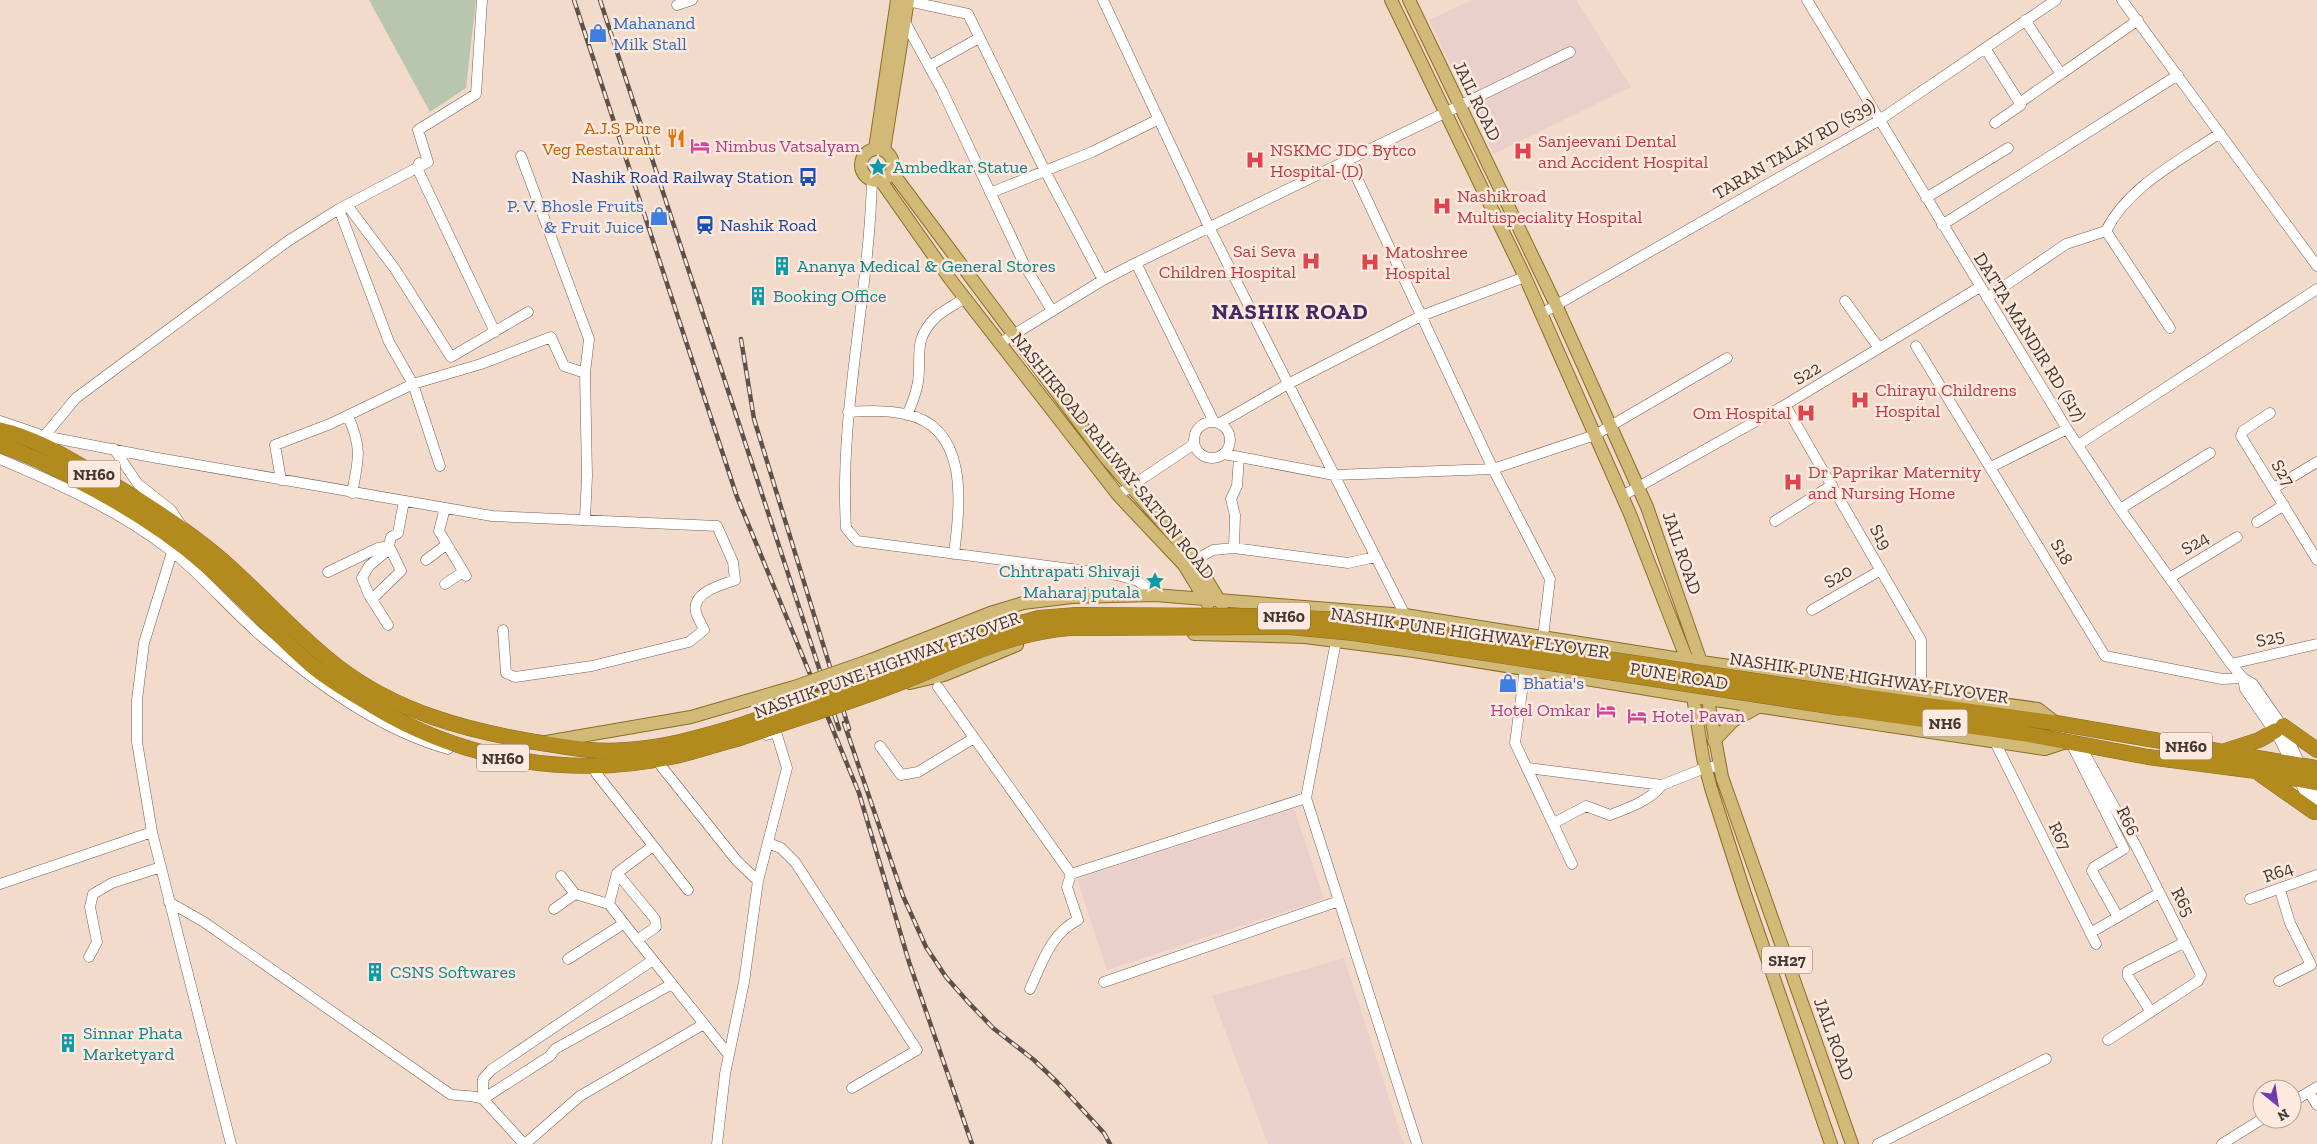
<svg xmlns="http://www.w3.org/2000/svg" width="2317" height="1144" viewBox="0 0 2317 1144" font-family="'Zilla Slab',serif">
	<style>
		.commercial { fill: #ead0ca }
		.green { fill: #b9c6ae }
		.lines { fill: none; stroke-linecap: round; stroke-linejoin: round }
		.minor-casing { stroke: #756053; stroke-width: 11 }
		.major-casing { stroke: #8b6d25; stroke-width: 14 }
		.highway-casing { stroke: #8b6d25; stroke-width: 16 }
		.minor { stroke: #fff; stroke-width: 10 }
		.major { stroke: #d1b978; stroke-width: 12 }
		.highway { stroke: #b28a1e; stroke-width: 15 }
		.rail-casing { stroke: #5d514a; stroke-width: 4.5 }
		.rail { stroke: #fde9dd; stroke-width: 2.5; stroke-dasharray: 8; stroke-linecap: butt }
		.major-bridge-casing { stroke: #8b6d25; stroke-width: 14; stroke-linecap: butt }
		.highway-bridge-casing { stroke: #8b6d25; stroke-width: 16; stroke-linecap: butt }
		.major-bridge { stroke: #d1b978; stroke-width: 12 }
		.highway-bridge { stroke: #b28a1e; stroke-width: 15 }
		.labels { text-anchor: middle; dominant-baseline: central; stroke-width: 5; stroke-linejoin: round; paint-order: stroke }
		.shield { fill: #fde9dd; stroke: #7a6d65; stroke-width: 1 }
		.shield-label { font-size: 16px; font-weight: bold; fill: #423832 }
		.shop-label { font-size: 18px; fill: #366cbe; stroke: #fde9dd; text-anchor: start }
		.street-label { font-size: 18px; fill: #423832; stroke: #fde9dd }
		.food-label { font-size: 18px; fill: #c56008; stroke: #fde9dd; text-anchor: end }
		.health-label { font-size: 18px; fill: #be3a42; stroke: #fde9dd; text-anchor: start }
		.hotel-label { font-size: 18px; fill: #b23c85; stroke: #fde9dd; text-anchor: start }
		.culture-label { font-size: 18px; fill: #0d838f; stroke: #fde9dd; text-anchor: start }
		.transit-label { font-size: 18px; fill: #164399; stroke: #fde9dd; text-anchor: end }
		.district-label { font-size: 22px; font-weight: bold; letter-spacing: 1px; fill: #422964; stroke: #fde9dd }
	</style>
	<rect width="100%" height="100%" fill="#f3dbcc"/>
	<path class="commercial" d="M1472 0H1576L1631 87 1494 154 1429 20Z
		M1294 808 1324 899 1107 970 1077 879Z
		M1344 958 1404 1144H1268L1212 996Z"/>
	<path class="green" d="M369 0H476L466 88 430 112Z"/>
	<g class="lines">
		<g class="minor-casing">
			<path id="minor" d="M1103 0 1209 227 1405 615
				M1807 0 2067 429 2120 509 2231 664 2243 678 2253 684 2283 727 2317 802
				M2122 0 2317 266
				M908 1 968 14 1044 169 1103 280
				M677 5 692 0
				M2025 20 2061 74 2138 20
				M905 22 942 90 1025 266 1052 311
				M1985 48 2021 105 1995 123
				M929 66 979 38
				M2025 99 2061 74
				M521 156 589 339 585 373
				M419 163 417 168 495 332
				M872 180C869 297 839 411 846 528L857 541 1117 575 1138 581 1155 595
				M990 193 1092 152 1159 119
				M1926 198 2008 148
				M347 205 395 269 451 357 528 312
				M339 209 389 342 413 384 481 364 551 337 564 366 585 373 587 476 585 519
				M1942 225 2178 75
				M2106 231 2170 328
				M1136 263 1214 422
				M1987 298 2066 244 2106 231C2128 186 2180 161 2220 133
				M1845 301 1879 348
				M1541 314 1878 121 2056 0
				M1000 343 1103 280 1136 263 1570 52
				M1916 346 2105 656 2222 679 2243 678
				M1785 405 1921 640V692
				M848 412C867 411 886 410 905 414 970 427 960 505 954 554
				M2270 413 2243 431 2241 436 2317 560
				M907 415C912 404 916 394 918 382 922 354 912 341 936 317 944 310 956 304 965 298
				M348 416C362 448 359 458 352 493
				M0 421 44 436 152 457 492 516 717 526 733 562 735 580C722 585 691 592 696 612 697 618 702 624 704 630L689 642 592 666 515 677 506 673 503 630
				M1194 440a18 18 0 1 1 36 0a18 18 0 1 1-36 0Z
				M1220 423 1288 384 1421 316 1525 277
				M41 440 76 398 288 241 339 209 428 162 418 130 476 94 482 0
				M2078 445 2317 289
				M114 449 138 484 171 510 181 525
				M1224 454 1334 475 1493 469 1348 159
				M0 459C59 484 120 511 170 550 205 577 233 613 267 641 320 686 381 730 448 749
				M1991 467 2067 429
				M281 480 275 445 330 424 413 384 440 466
				M2274 488 2317 462
				M1118 495 1194 444
				M1622 496 1785 405 1980 287
				M445 508 439 531 466 576
				M2120 509 2210 453
				M1775 521 1832 485
				M2257 522 2284 505
				M174 546 144 643 137 700V742L152 832 231 1144
				M1234 548 1235 515 1231 499 1237 486 1239 457
				M426 560 446 545
				M1195 560 1213 550 1234 548 1348 563 1375 557
				M328 572 378 548 389 546 401 571 372 599
				M2171 577 2237 537
				M445 584 463 572
				M1812 610 1881 570
				M388 625 369 595 362 578 369 566 388 550 391 537 398 533 404 501
				M1543 637 1550 579 1493 469 1595 435 1727 358
				M2231 664 2317 644
				M1525 669 1515 743 1572 864
				M2243 678 2245 689 2280 740 2313 809
				M938 687 1071 874 1306 798 1336 641
				M1995 742 2096 944
				M2071 743 2124 849 2094 867 2092 871 2118 917 2154 896
				M2080 745 2137 848 2201 975 2198 981 2108 1040
				M880 746 901 775 918 772 974 738
				M661 766 737 861 758 881
				M1528 768 1662 785 1705 768 1719 766
				M596 773 688 890
				M1306 798 1417 1144
				M1554 823 1586 806 1610 815C1629 808 1649 801 1662 785
				M768 843 781 848 795 862 917 1050 852 1088
				M653 846 617 873 655 919 656 927 637 940 728 1054
				M561 876 575 894
				M0 884 152 832
				M2250 899 2317 875
				M169 902 204 922 450 1094C461 1097 472 1094 483 1099L524 1144
				M609 904 617 873
				M554 909 575 894 609 904 637 940
				M2090 933 2118 917
				M89 957 97 942 90 907 93 894 112 883 161 867
				M568 959 623 924
				M653 960 491 1070 483 1079V1099L550 1056 555 1049 672 984
				M2279 981 2311 965 2290 923 2280 890
				M1104 982 1339 901
				M1030 989C1042 963 1051 933 1078 920L1067 887 1071 874
				M2151 1012 2128 976V971L2185 942
				M2309 1092 2317 1105
				M2292 1102 2317 1087
				M525 1144 580 1096 704 1024
				M717 1144 725 1074 744 982 758 881 787 768 776 732 766 735
				M1878 1144 2046 1059
				M2222 1144 2262 1119"/>
		</g>
		<g class="major-casing">
			<path id="major" d="M1391 0 1525 277 1630 514 1687 660 1703 758 1711 788 1745 894 1831 1144
				M1409 0 1556 305 1647 507 1701 662 1722 777 1852 1144
				M861 165a16 16 0 1 1 32 0a16 16 0 1 1-32 0Z
				M875 149 897 0
				M884 150 908 0
				M892 172 1105 457 1195 560 1222 605
				M881 181 950 279 1118 495 1184 565 1208 604
				M1194 634 1305 637 1414 651 1708 699 2045 749 2066 742
				M871 660 990 613 1023 603 1072 597 1155 595 1405 615 1687 660 2038 709 2056 723
				M910 683 944 675 1017 645
				M1714 741 1733 721 1760 706
				M546 742 691 717 794 687"/>
		</g>
		<g class="highway-casing">
			<path id="highway" d="M0 430C41 439 76 464 112 484 151 507 188 531 222 560 262 595 296 635 338 667 397 712 465 730 535 742 566 747 595 753 626 750 662 748 698 738 732 728
				M0 445C25 453 50 465 73 478 120 502 166 530 206 565 242 596 274 633 310 664 328 680 352 693 373 706 464 761 572 779 676 756 697 751 717 744 737 739
				M1850 695 2056 723 2317 768
				M1842 708 2026 734 2148 757 2256 771 2317 783
				M2283 726 2317 750
				M2225 751 2259 740 2275 731
				M2260 774 2314 812"/>
		</g>
		<use href="#minor" class="minor"/>
		<use href="#major" class="major"/>
		<use href="#highway" class="highway"/>
		<g class="rail-casing">
			<path id="rail" d="M574 0 737 497 859 793 909 962 972 1144
				M600 0 839 729
				M741 339 754 419 849 729
				M844 723 903 896 926 947 946 977 968 1002 993 1028 1034 1060 1057 1082 1104 1133 1110 1144"/>
		</g>
		<use href="#rail" class="rail"/>
		<g class="major-bridge-casing">
			<path id="major-bridge" d="M794 687 871 660"/>
		</g>
		<g class="highway-bridge-casing">
			<path id="highway-bridge" d="M732 728 906 669 975 638 1003 628 1039 618 1076 615 1250 616 1345 620 1850 695
				M737 739C788 721 839 706 889 687 951 664 1002 634 1069 628L1290 627 1354 633 1842 708"/>
		</g>
		<use href="#major-bridge" class="major-bridge"/>
		<use href="#highway-bridge" class="highway-bridge"/>
	</g>
	<defs>
		<g id="shop-bare" transform="scale(1.5)"><path d="M-5-2.5h2.3a2.7 3.5 0 0 1 5.4 0H5L5.5 6h-11ZM-1.5-2.5h3a1.5 2.3 0 0 0-3 0Z" fill="#3f7fe0" stroke="#fde9dd" stroke-width="2.5" paint-order="stroke"/></g>
		<g id="restaurant-bare" transform="scale(1.5)"><path d="M-5-6h1v4h1v-4h1v4h1v-4h1v5L-1.5 .5V6h-2V.5L-5-1ZM5-6V6H3V1.5H1.5Q1.5-4 5-6Z" fill="#e8710a" stroke="#fde9dd" stroke-width="2.5" paint-order="stroke"/></g>
		<g id="hotel-bare" transform="scale(1.5)"><path d="M-6-4.5h1.5V1H6V5H4.5V3h-9V5H-6ZM-4 0a1.8 1.8 0 1 1 3.6 0ZM.5 0V-2.5h3Q6-2.5 6 0Z" fill="#d1479c" stroke="#fde9dd" stroke-width="2.5" paint-order="stroke"/></g>
		<g id="hospital-bare" transform="scale(1.5)"><path d="M-5-5h3v3.5h4V-5h3V5h-3V1.5h-4V5h-3Z" fill="#e0444e" stroke="#fde9dd" stroke-width="2.5" paint-order="stroke"/></g>
		<g id="sight-bare" transform="scale(1.5)"><path d="M0-6L1.8-2.2L6-1.7L2.9 1.2L3.7 5.4L0 3.3L-3.7 5.4L-2.9 1.2L-6-1.7L-1.8-2.2Z" fill="#0f9aa8" stroke="#fde9dd" stroke-width="2.5" paint-order="stroke"/></g>
		<g id="bus-bare" transform="scale(1.5)"><path d="M-5-6H5V4H4V6H2V4H-2V6H-4V4H-5ZM-3.5-4V0h7V-4ZM-3.5 1.2v1.5H-2V1.2ZM2 1.2v1.5H3.5V1.2Z" fill="#1a4fb4" stroke="#fde9dd" stroke-width="2.5" paint-order="stroke"/></g>
		<g id="station-bare" transform="scale(1.5)"><path d="M-3-6H3Q5-6 5-4V2Q5 4 3 4L4.5 6H3L1.5 4h-3L-3 6H-4.5L-3 4Q-5 4-5 2V-4Q-5-6-3-6ZM-3.5-4v3h7v-3ZM-3.5 1v1.5H-2V1ZM2 1v1.5H3.5V1Z" fill="#1a4fb4" stroke="#fde9dd" stroke-width="2.5" paint-order="stroke"/></g>
		<g id="building-bare" transform="scale(1.5)"><path d="M-4-6H4V6H1V3H-1V6H-4ZM-2.5-4.3h1.7v1.8h-1.7ZM.8-4.3h1.7v1.8H.8ZM-2.5-1h1.7V.8h-1.7ZM.8-1h1.7V.8H.8Z" fill="#0f9aa8" stroke="#fde9dd" stroke-width="2.5" paint-order="stroke"/></g>
	</defs>
	<g fill-rule="evenodd">
		<use href="#shop-bare" x="598" y="33"/>
		<use href="#restaurant-bare" x="676" y="138"/>
		<use href="#hotel-bare" x="700" y="146"/>
		<use href="#hospital-bare" x="1523" y="151"/>
		<use href="#hospital-bare" x="1255" y="160"/>
		<use href="#sight-bare" x="878" y="167"/>
		<use href="#bus-bare" x="808" y="177"/>
		<use href="#hospital-bare" x="1442" y="206"/>
		<use href="#shop-bare" x="659" y="216"/>
		<use href="#station-bare" x="705" y="225"/>
		<use href="#hospital-bare" x="1311" y="261"/>
		<use href="#hospital-bare" x="1370" y="262"/>
		<use href="#building-bare" x="782" y="266"/>
		<use href="#building-bare" x="758" y="296"/>
		<use href="#hospital-bare" x="1860" y="400"/>
		<use href="#hospital-bare" x="1806" y="413"/>
		<use href="#hospital-bare" x="1793" y="482"/>
		<use href="#sight-bare" x="1155" y="581"/>
		<use href="#shop-bare" x="1508" y="683"/>
		<use href="#hotel-bare" x="1606" y="710"/>
		<use href="#hotel-bare" x="1637" y="716"/>
		<use href="#building-bare" x="375" y="972"/>
		<use href="#building-bare" x="68" y="1043"/>
	</g>
	<g class="labels">
		<g class="shield">
			<rect x="68" y="460.5" width="52" height="27" rx="4"/>
			<rect x="1258" y="602.5" width="52" height="27" rx="4"/>
			<rect x="1922.5" y="709.5" width="45" height="27" rx="4"/>
			<rect x="2160" y="732.5" width="52" height="27" rx="4"/>
			<rect x="477" y="744.5" width="52" height="27" rx="4"/>
			<rect x="1762" y="946.5" width="50" height="27" rx="4"/>
		</g>
		<g class="shield-label">
			<text x="94" y="474">NH60</text>
			<text x="1284" y="616">NH60</text>
			<text x="1945" y="723">NH6</text>
			<text x="2186" y="746">NH60</text>
			<text x="503" y="758">NH60</text>
			<text x="1787" y="960">SH27</text>
		</g>
		<g class="shop-label">
			<text x="613" y="23">Mahanand<tspan x="613" dy="21">Milk Stall</tspan></text>
			<text x="644" y="206" text-anchor="end">P. V. Bhosle Fruits<tspan x="644" dy="21">&amp; Fruit Juice</tspan></text>
			<text x="1523" y="683">Bhatia's</text>
		</g>
		<g class="street-label">
			<text transform="translate(1477 101) rotate(64)">JAIL ROAD</text>
			<text transform="translate(1794 149) rotate(-30)">TARAN TALAV RD (S39)</text>
			<text transform="translate(2030 337) rotate(58)">DATTA MANDIR RD (S17)</text>
			<text transform="translate(1807 373) rotate(-31)">S22</text>
			<text transform="translate(1113 456) rotate(51)">NASHIKROAD RAILWAY-SATION ROAD</text>
			<text transform="translate(2283 473) rotate(58)">S27</text>
			<text transform="translate(1881 537) rotate(60)">S19</text>
			<text transform="translate(2195 543) rotate(-31)">S24</text>
			<text transform="translate(2062 552) rotate(59)">S18</text>
			<text transform="translate(1682 553) rotate(71)">JAIL ROAD</text>
			<text transform="translate(1838 576) rotate(-31)">S20</text>
			<text transform="translate(1470 633) rotate(8)">NASHIK PUNE HIGHWAY FLYOVER</text>
			<text transform="translate(2270 638) rotate(-14)">S25</text>
			<text transform="translate(887 665) rotate(-20)">NASHIK PUNE HIGHWAY FLYOVER</text>
			<text transform="translate(1679 676) rotate(9)">PUNE ROAD</text>
			<text transform="translate(1869 678) rotate(8)">NASHIK PUNE HIGHWAY FLYOVER</text>
			<text transform="translate(2128 821) rotate(65)">R66</text>
			<text transform="translate(2060 836) rotate(64)">R67</text>
			<text transform="translate(2278 872) rotate(-20)">R64</text>
			<text transform="translate(2183 902) rotate(63)">R65</text>
			<text transform="translate(1834 1039) rotate(70)">JAIL ROAD</text>
		</g>
		<g class="food-label">
			<text x="661" y="128">A.J.S Pure<tspan x="661" dy="21">Veg Restaurant</tspan></text>
		</g>
		<g class="health-label">
			<text x="1538" y="141">Sanjeevani Dental<tspan x="1538" dy="21">and Accident Hospital</tspan></text>
			<text x="1270" y="150">NSKMC JDC Bytco<tspan x="1270" dy="21">Hospital-(D)</tspan></text>
			<text x="1457" y="196">Nashikroad<tspan x="1457" dy="21">Multispeciality Hospital</tspan></text>
			<text x="1296" y="251" text-anchor="end">Sai Seva<tspan x="1296" dy="21">Children Hospital</tspan></text>
			<text x="1385" y="252">Matoshree<tspan x="1385" dy="21">Hospital</tspan></text>
			<text x="1875" y="390">Chirayu Childrens<tspan x="1875" dy="21">Hospital</tspan></text>
			<text x="1791" y="413" text-anchor="end">Om Hospital</text>
			<text x="1808" y="472">Dr Paprikar Maternity<tspan x="1808" dy="21">and Nursing Home</tspan></text>
		</g>
		<g class="hotel-label">
			<text x="715" y="146">Nimbus Vatsalyam</text>
			<text x="1591" y="710" text-anchor="end">Hotel Omkar</text>
			<text x="1652" y="716">Hotel Pavan</text>
		</g>
		<g class="culture-label">
			<text x="893" y="167">Ambedkar Statue</text>
			<text x="797" y="266">Ananya Medical &amp; General Stores</text>
			<text x="773" y="296">Booking Office</text>
			<text x="1140" y="571" text-anchor="end">Chhtrapati Shivaji<tspan x="1140" dy="21">Maharaj putala</tspan></text>
			<text x="390" y="972">CSNS Softwares</text>
			<text x="83" y="1033">Sinnar Phata<tspan x="83" dy="21">Marketyard</tspan></text>
		</g>
		<g class="transit-label">
			<text x="793" y="177">Nashik Road Railway Station</text>
			<text x="720" y="225" text-anchor="start">Nashik Road</text>
		</g>
		<g class="district-label">
			<text x="1290" y="311">NASHIK ROAD</text>
		</g>
	</g>
	<g transform="translate(2277 1104) rotate(150)"><circle r="24" fill="#fde9dd" stroke="#b2a299"/>
	<path d="M0-4L9 19L0 12L-9 19Z" fill="#703ab0"/>
	<text y="-8" font-size="14" font-weight="bold" text-anchor="middle" fill="#423832">N</text>
	</g>
</svg>
